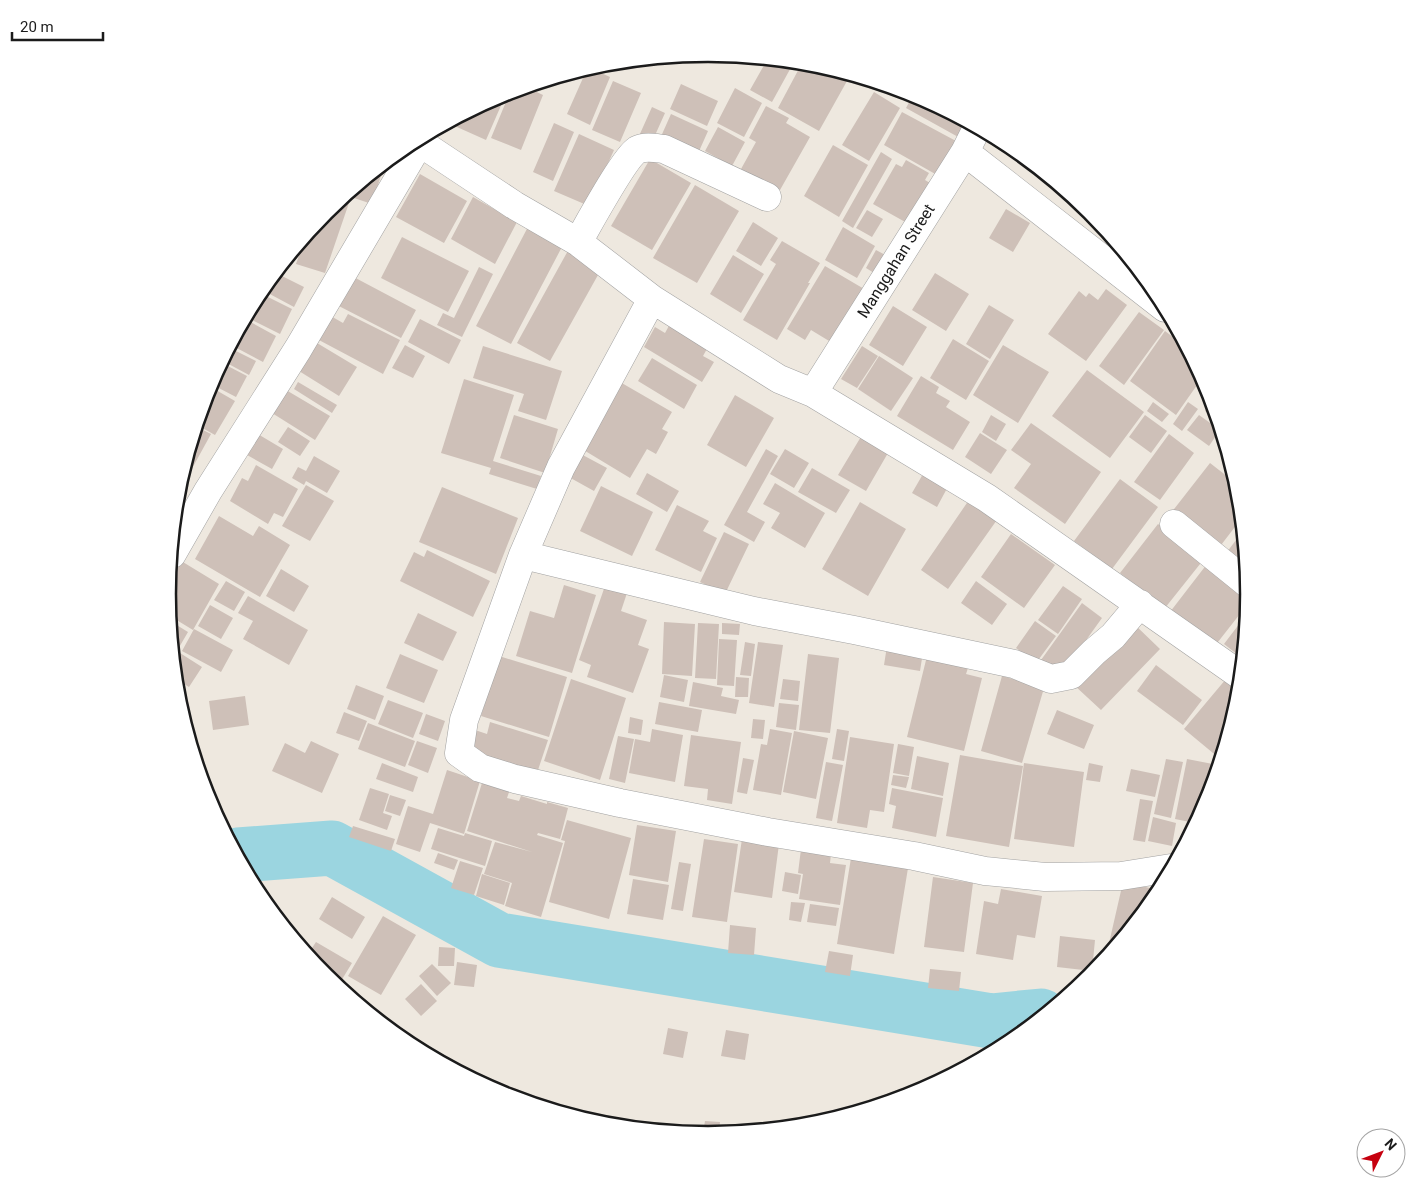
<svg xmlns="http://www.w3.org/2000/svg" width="1416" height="1188" viewBox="0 0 1416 1188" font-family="Roboto,sans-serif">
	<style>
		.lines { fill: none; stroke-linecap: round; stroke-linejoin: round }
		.river { stroke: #9bd5e0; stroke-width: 55 }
		.building { fill: #cec0b8 }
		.street-casing { stroke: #a2a2a2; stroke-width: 29 }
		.street { stroke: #fff; stroke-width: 28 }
		.labels { text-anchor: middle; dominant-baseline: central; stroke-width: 4; stroke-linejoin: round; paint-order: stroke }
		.street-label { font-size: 16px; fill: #1b1b1b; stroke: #fff }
		.rim { fill: none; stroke: #1b1b1b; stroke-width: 2.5 }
	</style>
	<rect width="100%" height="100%" fill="#eee8df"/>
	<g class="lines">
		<path class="river" d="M238 855 332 848 499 940 991 1021 1041 1016"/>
	</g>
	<path class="building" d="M767 60 794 62 772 102 750 90Z
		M802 63 820 66 847 81 819 131 778 108Z
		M590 68 610 77 590 125 567 114 587 69Z
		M613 81 641 93 620 142 592 130Z
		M681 84 718 101 707 126 670 109Z
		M526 87 543 95 521 150 491 138 510 92Z
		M735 88 762 103 744 137 717 123Z
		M874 92 900 108 869 161 842 145Z
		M506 94 486 140 448 123 502 95Z
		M913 95 968 123 960 138 906 108Z
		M766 106 789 118 786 123 810 137 780 190 741 169 756 142 749 138Z
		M652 107 665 113 652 142 639 136Z
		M902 112 956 141 937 175 884 145Z
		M671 114 708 131 696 158 659 141Z
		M554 123 574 132 553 181 533 172Z
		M718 127 745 142 732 166 705 151Z
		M579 134 614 150 589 206 554 191Z
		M833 145 868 165 839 217 804 196Z
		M881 152 892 159 853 228 842 221Z
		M650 159 691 183 652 250 611 226Z
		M906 160 929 173 925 180 930 183 907 223 873 204 896 164 902 167Z
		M377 170 382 172 372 204 351 197 325 273 296 264 305 238 326 212Z
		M420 174 467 201 444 243 396 217Z
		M695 185 739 211 697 283 653 258Z
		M473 197 517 222 495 264 451 239Z
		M1006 209 1030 223 1013 252 989 238Z
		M867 210 883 219 872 237 856 228Z
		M753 222 778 238 761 266 736 251Z
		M529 225 564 243 511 344 476 326Z
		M843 227 875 246 857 278 825 260Z
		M402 237 469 271 448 312 381 278Z
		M782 241 820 263 808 283H810L777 340 743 320 776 264 770 260Z
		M570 247 603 266 550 361 517 343Z
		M296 249 290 262 286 260Z
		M876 250 889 257 879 276 866 268Z
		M733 255 764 274 741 313 710 294Z
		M825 266 871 293 839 347 811 330 805 340 787 329Z
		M479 267 493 274 462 337 437 325 443 313 454 318Z
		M276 273 304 287 294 307 266 292Z
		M935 273 969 294 946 331 912 310Z
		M348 274 416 310 401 338 333 303Z
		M1106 289 1127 305 1086 361 1048 334 1079 291 1086 297 1089 293 1098 300Z
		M260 293 292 309 280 334 246 317Z
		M989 305 1014 320 990 359 966 344Z
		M893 306 927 327 903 366 869 345Z
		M1139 312 1164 330 1124 385 1099 366Z
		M348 314 400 340 383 374 317 339 329 315 343 323Z
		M245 319 276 336 263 362 231 345Z
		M420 319 461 340 449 364 408 342Z
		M670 324 708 347 703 356 714 362 702 382 644 347 655 327 665 333Z
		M1165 331 1185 346 1202 378 1176 415 1130 381Z
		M953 339 989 361 966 400 930 378Z
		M317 343 357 367 339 396 299 371Z
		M405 345 425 356 413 378 392 368Z
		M1003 345 1049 372 1018 423 973 395Z
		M483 346 562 371 546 420 518 411 524 394 473 378Z
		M862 346 878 356 857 388 841 379Z
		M230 348 256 361 249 375 223 361Z
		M879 356 913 378 891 411 858 389Z
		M652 358 697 385 684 409 638 381Z
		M222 363 247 376 236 397 211 384Z
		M1087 370 1144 412 1110 458 1052 416Z
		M921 376 939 387 936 393 950 401 946 407 970 422 953 450 897 416Z
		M464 379 514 395 493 461 541 476 537 489 489 474 491 468 441 453Z
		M298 382 337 405 332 413 294 389Z
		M620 382 672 412 662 429 668 432 656 454 647 449 630 478 582 449Z
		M209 386 235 401 215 435 197 425Z
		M286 390 330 416 315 440 272 413Z
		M735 395 774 418 746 467 707 445Z
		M1211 401 1217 420 1205 411Z
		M1153 402 1169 414 1162 422 1147 411Z
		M1188 402 1198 409 1182 431 1173 424Z
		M514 415 558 429 545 473 500 458Z
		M991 415 1006 424 996 441 982 432Z
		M1145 415 1167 431 1151 453 1129 437Z
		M1199 415 1220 430 1209 446 1187 430Z
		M1031 423 1101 472 1065 524 1014 488 1031 464 1011 450Z
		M197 427 211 434 183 485 180 483Z
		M288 427 310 441 300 456 278 442Z
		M251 430 283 449 272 469 240 451Z
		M865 430 892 446 866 491 838 475Z
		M980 433 1007 450 991 474 965 457Z
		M1169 434 1194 453 1160 500 1134 482Z
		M766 449 778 456 747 512 765 522 754 542 724 525Z
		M785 449 809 463 794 488 770 474Z
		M579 453 607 468 594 491 567 476Z
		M314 456 340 471 327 493 306 481 304 485 292 478 298 467 306 471Z
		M1210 463 1237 484 1241 519 1218 549 1171 513Z
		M256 465 298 489 283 517 274 513 268 524 230 501 242 478 248 481Z
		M927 467 951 481 937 507 912 493Z
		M812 468 850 490 836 513 798 492Z
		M647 473 679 491 667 512 636 494Z
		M1120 479 1158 507 1112 569 1074 541Z
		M775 483 825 513 805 548 771 528 780 513 763 504Z
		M306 485 334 501 310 541 282 526Z
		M601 486 653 512 632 556 580 531Z
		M442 487 518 518 496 574 419 542Z
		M971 497 999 517 948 589 921 570Z
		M860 502 906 529 868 596 822 569Z
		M677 505 709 521 703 531 717 538 701 572 655 550Z
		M219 516 253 536 259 526 290 545 260 597 195 559Z
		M1158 524 1204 559 1165 608 1120 573Z
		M724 532 749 544 725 594 700 582Z
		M1242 532 1246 573 1224 556Z
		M1011 534 1055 565 1024 608 981 577Z
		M427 550 490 581 473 617 400 581 414 552 424 557Z
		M173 556 219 584 193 630 170 616 168 594Z
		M1207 564 1248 596 1247 605 1214 647 1170 612Z
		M281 569 309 586 294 612 266 596Z
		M226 581 245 592 234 611 214 600Z
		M976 581 1007 604 992 625 961 603Z
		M564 585 596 595 572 673 516 656 530 611 554 618Z
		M605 586 627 593 621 611 647 620 638 645 649 649 633 693 587 677 591 665 579 660Z
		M1063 586 1082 599 1058 634 1038 620Z
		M248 596 308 630 289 665 243 639 253 621 238 613Z
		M1082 603 1102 618 1061 675 1041 660Z
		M210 605 233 618 221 639 198 626Z
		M418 613 457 632 443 661 404 643Z
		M1246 615 1245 629 1242 658 1224 644Z
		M170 621 188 632 174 656 171 629Z
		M1035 621 1056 636 1036 663 1016 648Z
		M664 622 695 624 692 676 662 674Z
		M698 623 719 624 716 679 695 678Z
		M722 623 740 624 739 635 722 634Z
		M1133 623 1160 649 1101 710 1074 685Z
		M194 629 233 650 221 672 182 651Z
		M719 639 737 640 734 686 717 685Z
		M745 642 755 644 751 676 740 675Z
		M758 642 783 645 774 707 749 703Z
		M887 646 923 652 920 671 884 665Z
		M928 652 968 668 966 674 982 678 964 751 907 737Z
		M180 653 202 667 189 687 176 679 174 662Z
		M400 654 438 670 424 703 386 688Z
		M808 654 839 658 830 733 799 730Z
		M499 656 567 677 549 737 481 716Z
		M1156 665 1202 700 1183 725 1137 691Z
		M664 675 688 680 684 702 660 697Z
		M1002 676 1044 688 1022 763 981 751Z
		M736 677 749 678 748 697H735Z
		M571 679 626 698 600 780 544 761Z
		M783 679 800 681 798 701 780 699Z
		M1226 679 1239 690 1238 700 1219 758 1184 729Z
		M693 682 723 688 721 696 739 700 736 714 689 706Z
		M356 685 384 696 375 720 347 709Z
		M245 696 249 725 213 730 209 701Z
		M388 700 423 713 413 738 378 724Z
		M659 702 702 710 698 732 655 724Z
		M779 703 799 705 796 730 776 727Z
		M1057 710 1094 725 1084 749 1047 734Z
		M344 712 367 721 359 741 336 733Z
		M426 714 445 721 438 741 419 734Z
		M630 717 643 720 641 735 628 733Z
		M753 719 765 720 763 739 751 738Z
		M490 722 548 740 537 773 465 750 472 729 487 734Z
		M368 723 415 741 405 767 358 749Z
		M652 729 683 735 675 782 629 773 635 739 650 742Z
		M770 729 792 733 781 795 753 790 761 744 767 745Z
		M837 729 849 731 844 761 832 759Z
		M794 731 828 738 816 799 783 792Z
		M691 735 741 742 732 804 707 800 708 789 684 786Z
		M618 736 634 739 625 783 609 779Z
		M850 737 894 744 884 812 870 810 867 828 837 823Z
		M311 741 339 754 322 793 272 771 285 743 305 753Z
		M417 741 437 748 428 773 408 765Z
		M898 744 914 747 909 776 893 773Z
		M960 755 1023 766 1009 847 946 836Z
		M917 756 949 763 943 796 911 789Z
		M743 758 754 760 747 794 737 792Z
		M1166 759 1183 762 1171 818 1154 814Z
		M1187 759 1218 765 1207 801 1195 823 1175 819Z
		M826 762 843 765 832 821 816 818Z
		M382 763 418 777 413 792 376 779Z
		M1024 763 1084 772 1074 847 1014 839Z
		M1089 763 1103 766 1100 782 1086 780Z
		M1131 769 1160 775 1155 797 1126 791Z
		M447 770 480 781 464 834 430 823 420 852 396 844 408 806 433 814Z
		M893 775 909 777 906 788 891 785Z
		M482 783 509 792 507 798 519 801 521 796 547 804V802L568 808 560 839 538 833 537 835 563 843 541 917 505 906 512 883 484 874 495 842 532 852 467 831Z
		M370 788 389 794 383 813 392 816 387 830 359 820Z
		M892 788 943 798 936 837 892 828 896 806 889 804Z
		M390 795 406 800 400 816 385 811Z
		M1140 799 1153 801 1145 842 1133 840Z
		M1153 817 1176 823 1172 846 1148 841Z
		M567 820 631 838 609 919 549 902 565 841 561 840Z
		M637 825 676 831 668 882 629 875Z
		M353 826 395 839 391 851 349 837Z
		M438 828 464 836 465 833 492 841 485 866 431 849Z
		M704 839 738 844 727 922 692 917Z
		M742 839 779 844 772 898 734 892Z
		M801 849 831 854 830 863 846 865 840 905 799 899 803 874 798 873Z
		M438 853 458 860 454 870 434 863Z
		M851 858 908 868 894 954 837 944Z
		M460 861 483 868 474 895 451 888Z
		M679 862 691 864 683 911 671 909Z
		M785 872 801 875 798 894 782 891Z
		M482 874 510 883 504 905 476 896Z
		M933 877 973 883 964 952 924 947Z
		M633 879 669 885 663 920 627 914Z
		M1123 882 1159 890 1109 953 1107 952Z
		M1001 889 1042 896 1035 938 1017 935 1013 960 976 954 984 901 998 904Z
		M332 897 365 917 352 939 319 919Z
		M791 902 805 903 801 922 789 920Z
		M810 904 839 908 836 926 807 922Z
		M383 916 416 935 381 995 348 976Z
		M730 925 756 928 754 955 728 953Z
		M1060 936 1095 940 1092 971 1057 967Z
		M316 942 352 963 338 986 326 976 308 954Z
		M439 947 455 948 454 966H438Z
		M829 951 853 955 850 976 825 972Z
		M457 962 477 965 474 987 454 985Z
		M432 964 451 983 437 996 419 976Z
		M930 969 961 972 959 991 928 988Z
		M421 984 437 1001 421 1016 405 999Z
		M668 1028 688 1032 683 1058 663 1054Z
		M726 1030 749 1034 745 1060 721 1056Z
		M705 1121 720 1122 719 1133H703Z"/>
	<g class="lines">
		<g class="street-casing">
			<path id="street" d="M416 140 514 205 578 242 652 299 779 379 813 393 987 498 1240 675
				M965 152 1165 308
				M578 242C588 225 624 158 637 150 645 146 655 148 664 149L767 197
				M652 299 561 467 523 555 464 720 459 753 480 768 515 779 620 803 768 832 914 856 985 871 1045 877 1121 876 1171 868
				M813 393 965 152 977 128
				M1174 524 1247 583
				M172 554 208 491 298 349 423 137
				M523 555 754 611 854 630 1014 664 1051 679 1071 675 1094 652 1113 636 1140 604"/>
		</g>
		<use href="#street" class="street"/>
	</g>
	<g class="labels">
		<g class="street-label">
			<text transform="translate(896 261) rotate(-58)">Manggahan Street</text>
		</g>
	</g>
	<path d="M0 0H1416V1188H0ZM176 594a532 532 0 1 1 1064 0a532 532 0 1 1-1064 0Z" fill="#fff" fill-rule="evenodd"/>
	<path class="rim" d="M176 594a532 532 0 1 1 1064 0a532 532 0 1 1-1064 0Z"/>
	<g transform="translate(1381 1153) rotate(48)"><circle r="24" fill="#ffffff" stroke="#a4a4a4"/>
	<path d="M0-4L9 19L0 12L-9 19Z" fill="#c6000f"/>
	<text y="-8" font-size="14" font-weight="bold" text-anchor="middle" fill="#1b1b1b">N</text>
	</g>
	<path d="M12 32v8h91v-8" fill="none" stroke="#1b1b1b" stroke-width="2.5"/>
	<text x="20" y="32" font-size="15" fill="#1b1b1b" stroke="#ffffff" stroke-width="4" paint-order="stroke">20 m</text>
</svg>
